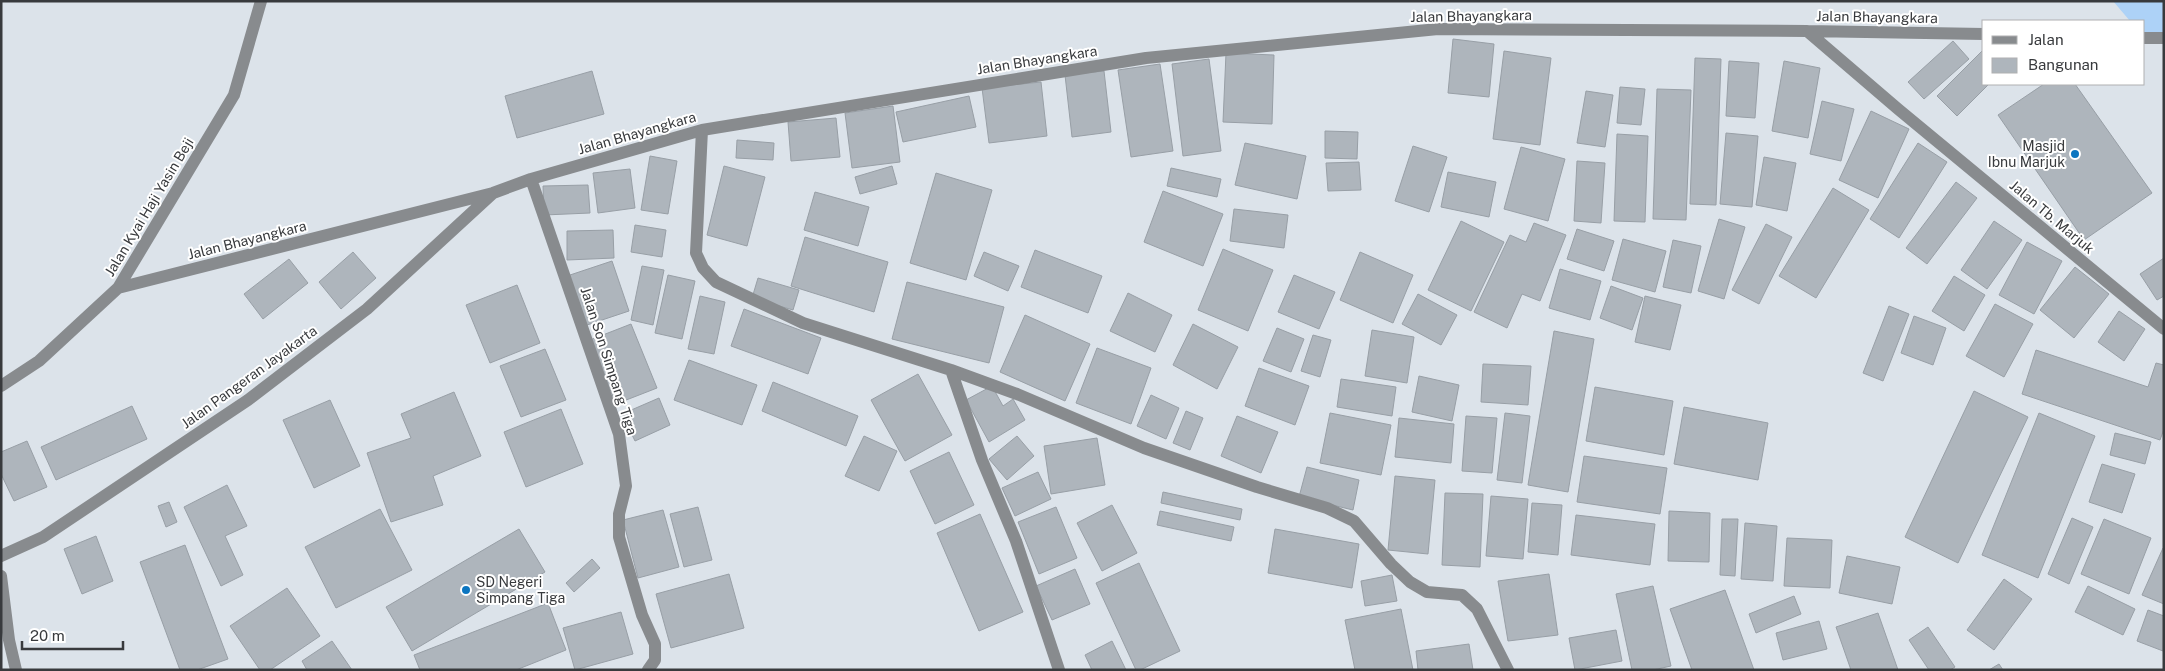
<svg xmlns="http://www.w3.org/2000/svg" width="2165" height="671" viewBox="0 0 2165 671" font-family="'Public Sans',sans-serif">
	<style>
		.green { fill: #add2f7 }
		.building { fill: #aeb5bc; stroke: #989fa6 }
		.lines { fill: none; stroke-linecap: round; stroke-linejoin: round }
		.minor { stroke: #888b8e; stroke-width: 12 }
		.poi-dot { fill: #0b75c0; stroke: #fff; stroke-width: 2 }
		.labels { text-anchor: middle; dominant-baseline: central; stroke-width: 4; stroke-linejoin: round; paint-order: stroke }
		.street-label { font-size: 14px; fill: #383a3d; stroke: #fff }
		.poi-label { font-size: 14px; fill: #383a3d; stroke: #fff; text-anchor: end }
	</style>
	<rect width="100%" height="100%" fill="#dce3ea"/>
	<path class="green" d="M2113 1H2164V35H2144V21H2130Z"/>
	<path class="building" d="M1453 39 1494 44 1489 97 1448 93Z
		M1953 41 1969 59 1924 99 1908 82Z
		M1984 49V84H1989L1957 116 1937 96Z
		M1504 51 1551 58 1540 145 1493 139Z
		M1226 53 1274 55 1272 124 1223 122Z
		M1695 58 1721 59 1716 205 1690 204Z
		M1209 59 1221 151 1183 156 1172 64Z
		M1729 61 1759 63 1755 118 1726 116Z
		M1784 61 1820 68 1808 138 1772 131Z
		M1160 64 1173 151 1131 157 1118 70Z
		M592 71 604 114 517 138 505 96Z
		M1104 71 1111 132 1072 137 1065 75Z
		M1041 82 1047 136 989 143 982 88Z
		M2044 84H2075L2152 193 2084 240 1998 115Z
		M1620 87 1645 89 1641 125 1617 123Z
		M1657 89 1691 90 1686 220 1653 219Z
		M1586 91 1613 95 1605 147 1577 143Z
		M969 96 976 127 903 142 896 112Z
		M1822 101 1854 109 1841 161 1810 154Z
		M893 106 900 162 852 168 845 113Z
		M1871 111 1909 129 1878 198 1839 180Z
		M836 118 840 157 791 161 788 122Z
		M1325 131 1358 132 1357 159 1325 158Z
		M1726 133 1758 136 1752 207 1720 204Z
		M1617 134 1648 136 1645 222 1614 221Z
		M737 140 774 143 773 160 736 158Z
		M1245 143 1306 156 1297 199 1235 185Z
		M1918 143 1947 162 1899 238 1870 219Z
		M1413 146 1447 157 1429 212 1395 201Z
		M1521 147 1565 159 1548 221 1504 209Z
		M650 156 677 161 668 214 641 210Z
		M1764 157 1796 163 1787 211 1756 205Z
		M1577 161 1605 163 1601 223 1574 221Z
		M1359 162 1361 190 1328 191 1326 163Z
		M724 166 765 177 747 246 707 235Z
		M892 166 897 184 860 194 855 177Z
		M1171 168 1221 179 1217 197 1167 186Z
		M630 169 635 208 598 213 593 173Z
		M1448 172 1496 182 1489 217 1441 207Z
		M936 173 992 190 966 280 910 263Z
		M1956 182 1977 198 1927 264 1906 248Z
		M588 185 590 213 544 215 543 186Z
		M1833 188 1869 210 1816 298 1779 276Z
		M1163 191 1223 214 1203 266 1144 242Z
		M815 192 869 207 858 246 804 230Z
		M1234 209 1288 215 1284 248 1230 241Z
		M1719 219 1745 227 1724 299 1698 291Z
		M1461 221 1504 242 1471 311 1428 290Z
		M1994 221 2022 240 1987 289 1961 270Z
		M1534 223 1566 235 1540 301 1522 294 1507 328 1474 312 1510 235 1526 242Z
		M1766 224 1792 237 1759 304 1732 290Z
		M635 225 666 230 662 257 631 252Z
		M1577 229 1614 241 1604 271 1567 259Z
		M613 230 614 258 567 260V231Z
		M805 237 888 262 874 312 791 286Z
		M1623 239 1666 251 1655 292 1612 280Z
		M1673 240 1701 246 1691 293 1663 287Z
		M2027 242 2062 261 2034 314 1999 295Z
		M1223 249 1273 270 1248 331 1198 310Z
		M1035 250 1102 276 1088 313 1021 287Z
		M353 252 376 278 341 309 319 282Z
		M984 252 1019 266 1008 291 974 276Z
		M1360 252 1413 275 1393 323 1340 300Z
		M2164 258V296L2157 300 2140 274Z
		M289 259 308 283 263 319 244 294Z
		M612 261 629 311 584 326 567 276Z
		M642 266 664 270 653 325 631 320Z
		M2075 267 2109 294 2074 338 2040 310Z
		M1560 269 1601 281 1590 320 1549 308Z
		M668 275 695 281 682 339 655 333Z
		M1294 275 1335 292 1319 329 1278 312Z
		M1954 276 1985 295 1964 331 1932 311Z
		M758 278 799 290 793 310 752 298Z
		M907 282 1004 307 989 363 892 339Z
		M517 285 540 343 490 363 466 305Z
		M1611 286 1643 298 1632 330 1600 318Z
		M1128 293 1172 315 1155 352 1110 331Z
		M1418 294 1457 315 1441 345 1402 324Z
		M700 296 725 302 714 354 688 349Z
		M1645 296 1681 305 1670 350 1635 342Z
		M1995 304 2033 324 2004 377 1966 356Z
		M1889 306 1909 314 1883 381 1863 373Z
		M744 309 821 338 808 374 731 346Z
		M2119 311 2145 329 2124 361 2098 342Z
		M1025 315 1090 344 1065 401 1000 372Z
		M1914 316 1946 328 1933 365 1901 353Z
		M631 324 657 388 616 404 590 340Z
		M1193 324 1238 347 1217 389 1173 365Z
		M1277 328 1304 339 1291 372 1263 361Z
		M1372 330 1414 337 1407 383 1365 376Z
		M1554 331 1594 339 1568 492 1528 485Z
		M1313 335 1331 340 1320 377 1301 371Z
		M1097 348 1151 368 1131 424 1076 403Z
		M545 349 566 400 521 417 500 366Z
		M2036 350 2148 387 2156 363 2164 365V429L2160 440 2022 394Z
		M689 360 757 385 742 425 674 400Z
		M1483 364 1531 366 1528 405 1481 402Z
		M1259 368 1309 386 1295 425 1245 406Z
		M918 374 952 435 905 461 871 400Z
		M1419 376 1459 385 1452 421 1412 412Z
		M1341 379 1396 387 1392 416 1337 407Z
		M773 382 858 416 846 446 762 411Z
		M992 386 1003 406 1013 399 1025 420 989 442 966 400Z
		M1595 387 1673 401 1664 455 1586 441Z
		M1974 391 2028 417 1958 563 1905 537Z
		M454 392 481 456 433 476 443 505 391 522 367 453 411 438 401 414Z
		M1151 395 1179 408 1166 439 1137 426Z
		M659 398 670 425 635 441 622 414Z
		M330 400 360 466 314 488 283 420Z
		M132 406 147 439 56 480 41 447Z
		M1684 407 1768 423 1758 480 1674 464Z
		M561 409 583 464 526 487 504 432Z
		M1186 411 1203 418 1190 450 1173 443Z
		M1330 413 1391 425 1381 475 1320 463Z
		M1505 413 1530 416 1522 483 1497 480Z
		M2039 413 2095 436 2038 578 1982 555Z
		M1237 416 1278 432 1261 473 1221 456Z
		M1466 416 1497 418 1492 473 1462 471Z
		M1399 418 1454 424 1451 463 1395 457Z
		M2115 433 2151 442 2145 464 2110 455Z
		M864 436 897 451 879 491 845 476Z
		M1017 436 1034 456 1007 480 989 459Z
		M1097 438 1105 485 1051 494 1044 446Z
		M27 441 47 487 14 501 1 474V452Z
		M949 452 974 505 935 524 910 471Z
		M1584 456 1667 468 1660 514 1577 502Z
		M2102 464 2135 474 2122 513 2089 502Z
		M1307 467 1359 480 1353 510 1299 497Z
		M1038 472 1051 499 1015 516 1002 488Z
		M1395 476 1435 480 1428 554 1388 550Z
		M227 485 247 526 225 536 243 575 221 586 184 507Z
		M1163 492 1242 509 1240 520 1161 503Z
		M1445 493 1483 494 1480 567 1442 565Z
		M1491 496 1528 499 1523 559 1486 556Z
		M169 502 177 522 166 527 158 506Z
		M1532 503 1562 505 1558 555 1528 552Z
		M1112 505 1137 553 1102 571 1077 523Z
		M698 507 712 560 684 567 670 514Z
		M1056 507 1077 558 1039 574 1018 522Z
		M380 509 412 570 336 608 305 547Z
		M663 510 679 567 638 578 623 520Z
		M1160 511 1234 527 1231 541 1157 525Z
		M1669 511 1710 513 1709 562 1668 561Z
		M980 514 1023 612 979 631 937 533Z
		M1576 515 1655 524 1650 565 1571 555Z
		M2072 518 2093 527 2069 584 2048 574Z
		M1722 519H1738L1735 576 1720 575Z
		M2104 519 2151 538 2129 594 2081 574Z
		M1745 523 1777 526 1773 581 1741 579Z
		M519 529 545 572 412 651 386 607Z
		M1275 529 1359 544 1352 588 1268 573Z
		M96 536 113 581 82 594 64 549Z
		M1787 538 1832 540 1830 588 1784 586Z
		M185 545 228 659 197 670H180L140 562Z
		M2163 548H2164V604L2142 595Z
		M1847 556 1900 567 1892 604 1839 593Z
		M592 559 600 568 574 592 566 583Z
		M1139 563 1180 651 1140 670H1136L1096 583Z
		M1075 569 1090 604 1052 620 1036 586Z
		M729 574 744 628 671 648 656 594Z
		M1549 574 1558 635 1508 641 1498 581Z
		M1392 575 1397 601 1365 606 1361 581Z
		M2004 579 2032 599 1994 650 1967 630Z
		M1653 586 1671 666 1653 670H1632L1616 594Z
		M2088 586 2135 609 2123 635 2075 612Z
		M287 588 320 636 270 670H260L230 626Z
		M1725 590 1754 670H1692L1670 609Z
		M1794 596 1801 614 1756 633 1749 614Z
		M548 603 566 650 516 670H420L414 655Z
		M1401 609 1413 670H1355L1345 620Z
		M2148 610 2164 616 2163 651 2137 641Z
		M621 612 633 654 575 670 563 628Z
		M1878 613 1898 670H1851L1836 627Z
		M1819 621 1827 649 1783 660 1776 633Z
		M1928 627 1955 667 1950 670H1929L1909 640Z
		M1616 630 1622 661 1575 670 1569 638Z
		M332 641 352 670H307L302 661Z
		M1112 641 1126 670H1092L1085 655Z
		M1469 644 1473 670H1418L1416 651Z
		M1999 664 2003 670H1989Z"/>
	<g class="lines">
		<path class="minor" d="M1807 31 1898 109 2164 329
			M2144 38H2164
			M702 130 696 253 703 268 716 282 803 323 951 370 1017 394 1144 448 1257 487 1327 508 1354 521 1391 564 1410 582 1427 592 1462 595 1477 609 1508 670
			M531 179 619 434 626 486 619 514V537L642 615 655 644V660L648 670
			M118 288 493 193 531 179 702 130 1146 58 1438 29 1807 31 1984 34
			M951 370 982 460 1016 541 1059 670
			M1 386 39 361 118 288 234 95 261 1
			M1 556 43 537 248 400 367 309 492 194
			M1 576 9 640 16 670"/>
	</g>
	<g class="poi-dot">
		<circle cx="2075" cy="154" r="5"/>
		<circle cx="466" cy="590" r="5"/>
	</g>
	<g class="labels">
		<g class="street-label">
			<text transform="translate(1471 16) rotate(-1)">Jalan Bhayangkara</text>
			<text transform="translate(1877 17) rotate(1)">Jalan Bhayangkara</text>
			<text transform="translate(1037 60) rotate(-9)">Jalan Bhayangkara</text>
			<text transform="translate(637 133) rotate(-16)">Jalan Bhayangkara</text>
			<text transform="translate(149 207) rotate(-59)">Jalan Kyai Haji Yasin Beji</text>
			<text transform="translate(2052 217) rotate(40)">Jalan Tb. Marjuk</text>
			<text transform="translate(247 240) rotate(-14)">Jalan Bhayangkara</text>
			<text transform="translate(609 361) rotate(72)">Jalan Son Simpang Tiga</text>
			<text transform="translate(249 377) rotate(-36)">Jalan Pangeran Jayakarta</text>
		</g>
		<g class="poi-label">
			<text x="2065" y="146">Masjid<tspan x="2065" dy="16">Ibnu Marjuk</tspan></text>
			<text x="476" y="582" text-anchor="start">SD Negeri<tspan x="476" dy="16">Simpang Tiga</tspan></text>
		</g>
	</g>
	<rect width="2165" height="671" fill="none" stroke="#383a3d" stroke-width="5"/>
	<rect x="1982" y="20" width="162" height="65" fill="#ffffff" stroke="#afb0b1"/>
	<rect x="1992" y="36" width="25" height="8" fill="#888b8e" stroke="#afb0b1"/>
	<text x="2028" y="45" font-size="15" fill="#383a3d">Jalan</text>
	<rect x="1992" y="58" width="25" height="15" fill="#aeb5bc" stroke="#afb0b1"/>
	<text x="2028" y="70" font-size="15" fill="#383a3d">Bangunan</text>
	<path d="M22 641v8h101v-8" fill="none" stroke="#383a3d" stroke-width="2.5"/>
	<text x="30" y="641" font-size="15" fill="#383a3d" stroke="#ffffff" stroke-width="4" paint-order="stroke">20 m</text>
</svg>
